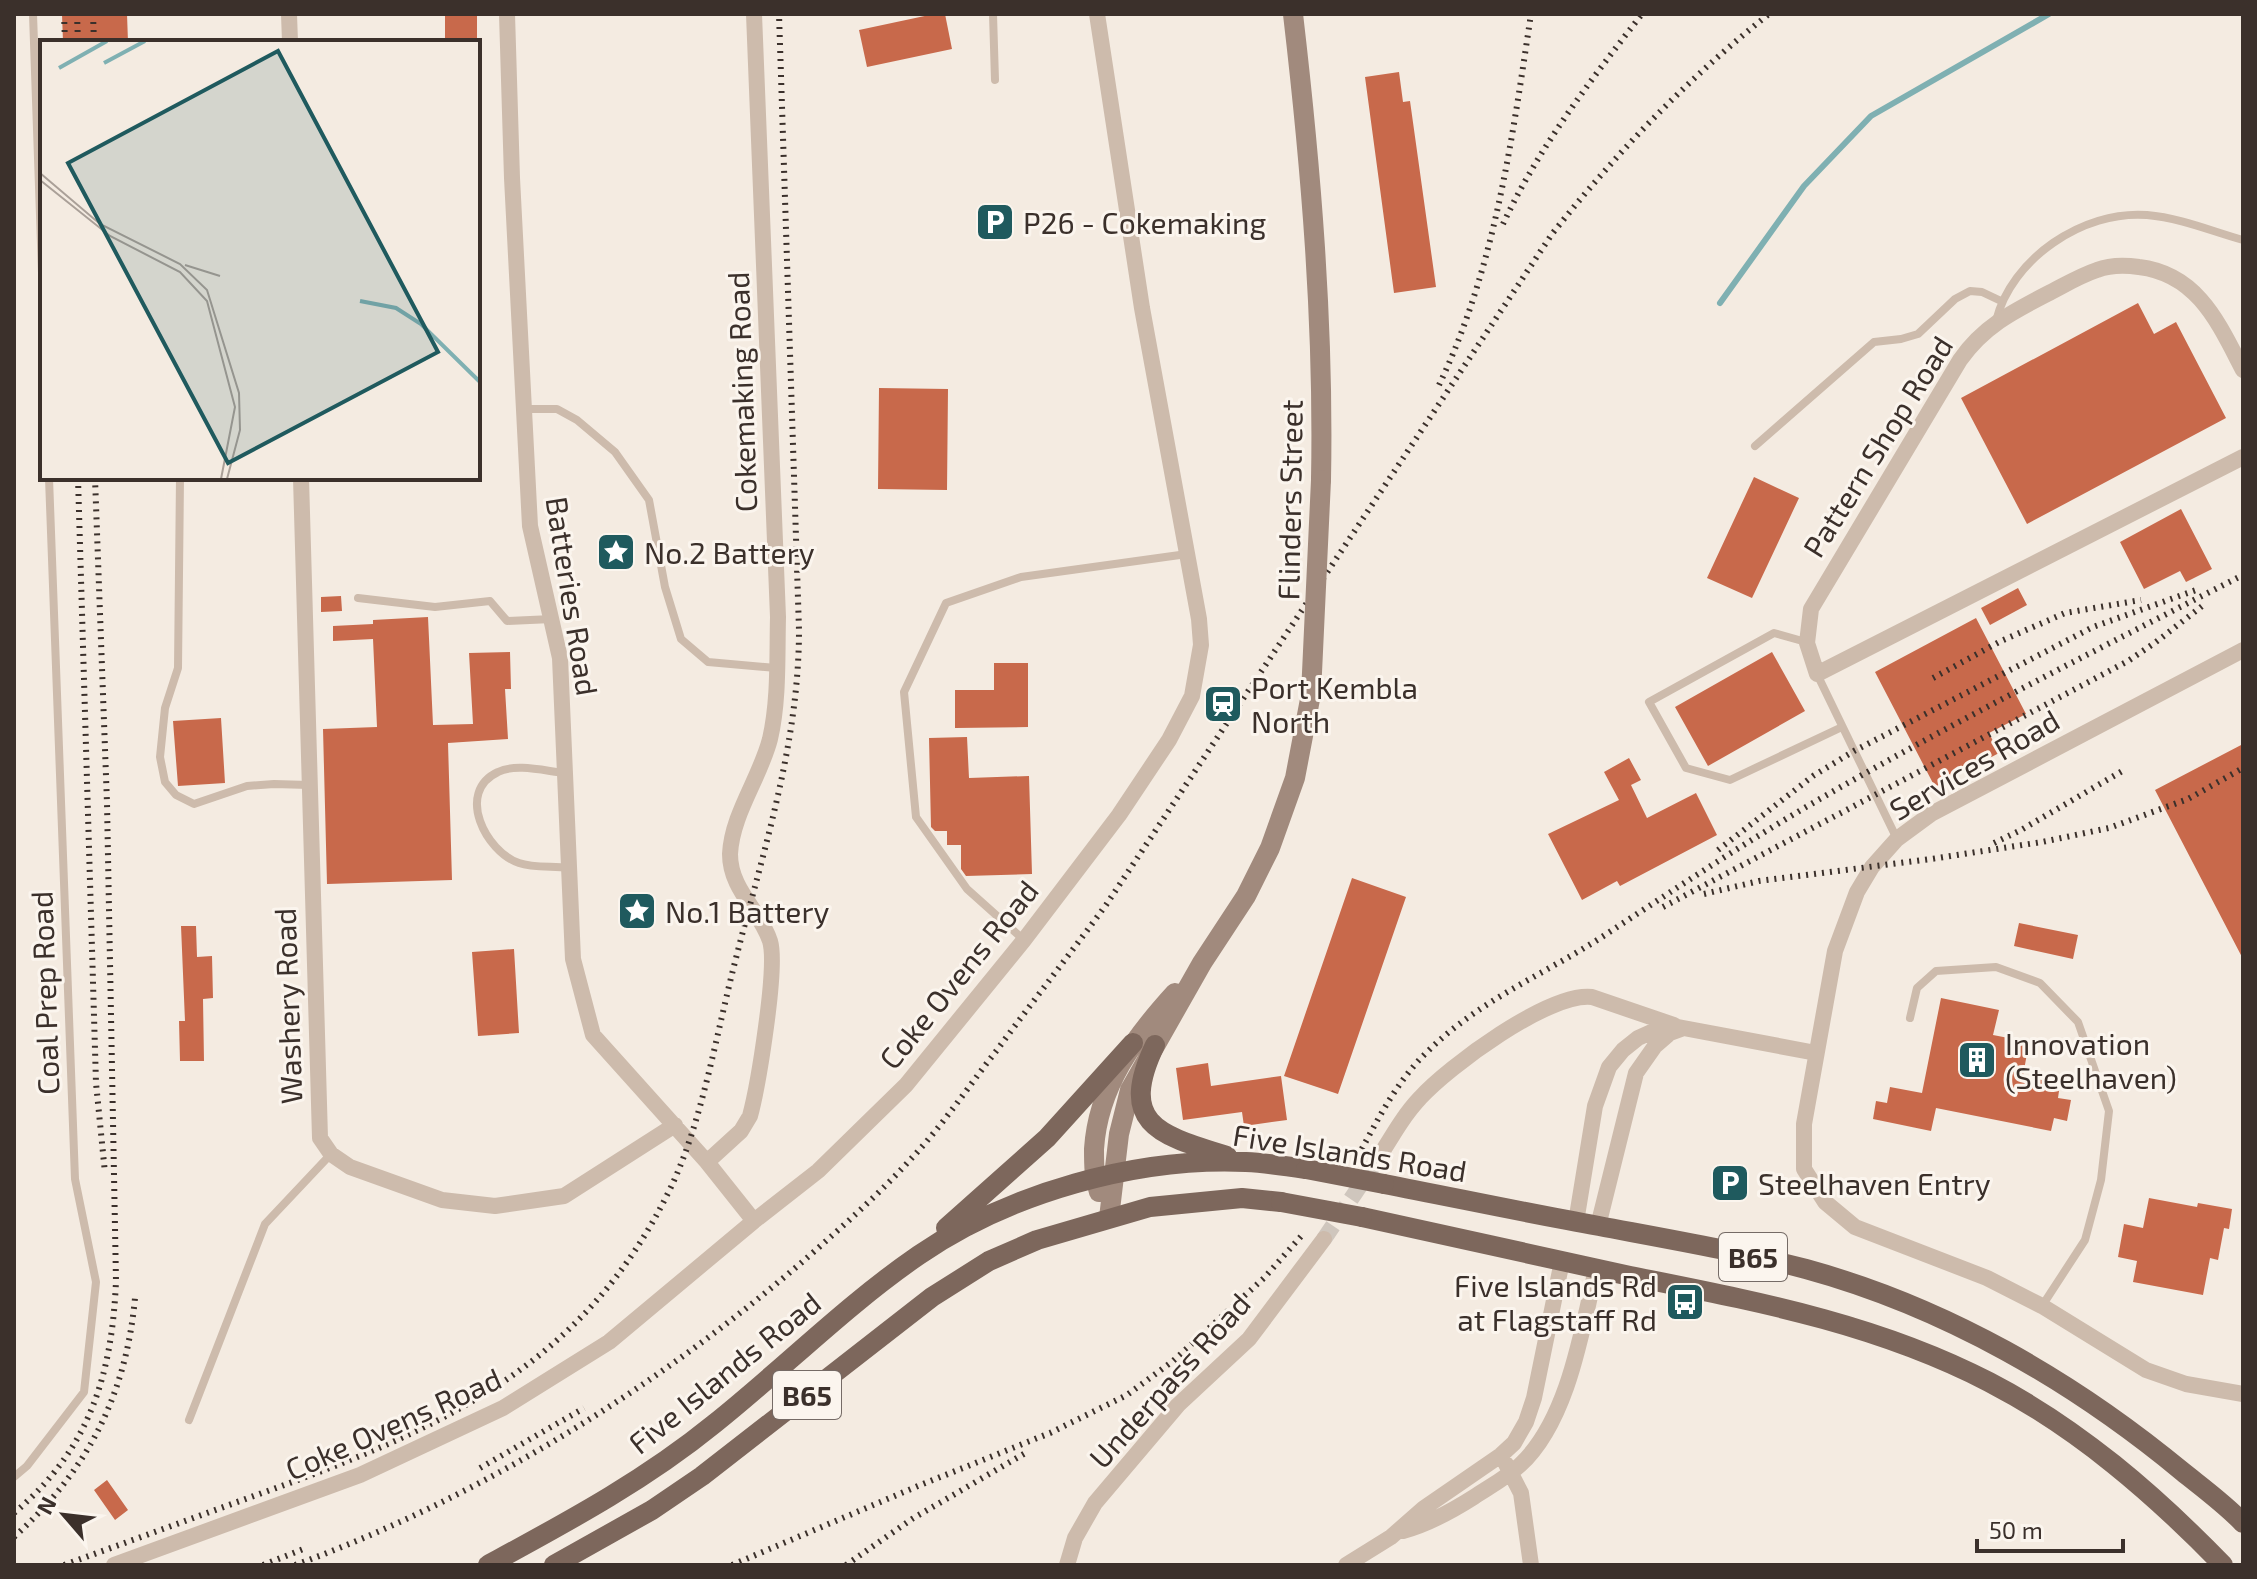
<svg xmlns="http://www.w3.org/2000/svg" width="2257" height="1579" viewBox="0 0 2257 1579" font-family="'Exo 2',sans-serif">
	<style>
		.lines { fill: none; stroke-linecap: round; stroke-linejoin: round }
		.stream { stroke: #7fb0b2; stroke-width: 6 }
		.building { fill: #c8694b }
		.street-tunnel { stroke: #cfc6bd; stroke-width: 16; stroke-dasharray: 16 8; stroke-linecap: butt }
		.lane { stroke: #cdbbac; stroke-width: 8 }
		.street { stroke: #cdbbac; stroke-width: 16 }
		.secondary { stroke: #a18a7d; stroke-width: 20 }
		.primary { stroke: #7d675c; stroke-width: 20 }
		.rail { stroke: #3b302b; stroke-width: 6; stroke-dasharray: 2 6; stroke-linecap: butt }
		.secondary-bridge { stroke: #a18a7d; stroke-width: 20 }
		.primary-bridge { stroke: #7d675c; stroke-width: 20 }
		.labels { text-anchor: middle; dominant-baseline: central; stroke-width: 6; stroke-linejoin: round; paint-order: stroke }
		.shield { fill: #fbf5ee; stroke: #756b66; stroke-width: 2 }
		.shield-label { font-size: 28px; font-weight: bold; fill: #3b302b }
		.poi-label { font-size: 30px; fill: #3b302b; stroke: #fbf5ee; text-anchor: start }
		.street-label { font-size: 30px; fill: #3b302b; stroke: #fbf5ee }
		.inset-river { fill: none; stroke: #7fb0b2; stroke-width: 4 }
		.inset-road { fill: none; stroke: #aaa098; stroke-width: 2 }
		.view { fill: #1f5a5e; fill-opacity: 0.15; stroke: #1f5a5e; stroke-width: 4 }
		.inset-edge { fill: none; stroke: #3b302b; stroke-width: 4 }
	</style>
	<rect width="100%" height="100%" fill="#f4ebe1"/>
	<g class="lines">
		<path class="stream" d="M1720 303 1804 186 1871 116 2049 14"/>
	</g>
	<path class="building" d="M62 14H127L128 42H63Z
		M445 14H477V39H445Z
		M934 14H945L952 49 867 67 859 30Z
		M1399 72 1403 102 1410 101 1436 287 1394 293 1365 77Z
		M2138 303 2154 334 2176 322 2226 418 2027 524 1961 398Z
		M879 388 948 389 947 490 878 489Z
		M1754 477 1799 498 1752 598 1707 578Z
		M2181 509 2212 569 2186 582 2180 571 2144 589 2120 542Z
		M2018 588 2027 605 1990 625 1981 608Z
		M341 596 342 611 321 612V597Z
		M428 617 433 725 473 724 469 653 510 652 511 689H505L508 739 448 743 452 880 327 884 323 729 377 727 373 639 333 641V626L373 624V620Z
		M1976 618 2026 714 1989 733 1999 753 1935 787 1875 672Z
		M1772 652 1805 711 1708 766 1675 707Z
		M994 663H1028V727L955 728V690H994Z
		M221 718 225 783 178 786 173 721Z
		M967 737 969 778 1029 776 1032 874 966 876 961 869V845H947V831H935L931 827 929 738Z
		M2243 744V959L2155 790Z
		M1629 758 1641 780 1631 785 1647 818 1696 793 1717 835 1620 886 1617 881 1582 900 1548 834 1619 800 1604 772Z
		M1352 878 1406 897 1338 1094 1284 1076Z
		M2019 923 2078 935 2073 959 2014 946Z
		M181 926H196L197 957 212 956 213 998 203 999 204 1061H180L179 1021H185Z
		M514 949 519 1033 478 1036 472 952Z
		M1941 998 1999 1010 1993 1035 2029 1042 2023 1076 2060 1084 2058 1098 2071 1100 2067 1121 2054 1118 2051 1131 1936 1108 1931 1131 1873 1119 1876 1101 1887 1103 1890 1087 1922 1093Z
		M1208 1063 1211 1086 1281 1076 1287 1120 1244 1126 1242 1112 1183 1120 1176 1068Z
		M2149 1198 2197 1207 2198 1203 2232 1209 2229 1229 2224 1228 2218 1260 2210 1258 2203 1295 2133 1282 2137 1261 2118 1257 2124 1224 2143 1228Z
		M107 1480 128 1510 115 1520 94 1490Z"/>
	<g class="lines">
		<path class="street-tunnel" d="M1324 1239 1378 1159"/>
		<path class="lane" d="M33 14 42 273
			M993 14 995 80
			M1996 321C2011 259 2083 210 2147 215 2181 218 2211 231 2243 240
			M524 409H557L577 420 615 452 649 500 665 587 681 639 708 662 776 668
			M1755 446 1874 342 1901 339 1918 334 1955 299 1970 291 1982 292 2001 301
			M180 478 178 668 165 708 160 757 165 782 176 795 194 804 247 786 274 784 309 785
			M358 598 435 607 490 601 507 621 552 619
			M1806 642 1774 633 1649 702 1686 768 1730 780 1842 727
			M1817 674 1897 839
			M565 773C545 771 516 763 498 772 455 792 486 852 519 863 533 868 553 866 568 868
			M1024 940 967 889 916 817 904 692 946 603 1021 577 1187 554
			M1910 1018 1917 988 1936 971 1996 967 2040 983 2078 1022 2109 1111 2101 1180 2085 1240 2042 1306
			M189 1420 265 1224 331 1154
			M14 1477 27 1466 84 1392 96 1282 75 1179 49 478"/>
		<path class="street" d="M289 14 290 42
			M507 14 512 178 530 526 560 658 573 959 593 1035 707 1162 754 1221
			M2243 370C2219 324 2198 274 2139 267 2125 265 2110 265 2097 270 2079 276 2063 286 2047 294 2012 312 1983 327 1960 360L1811 609 1807 643 1817 674 2243 457
			M301 478 320 1138 331 1154 350 1167 442 1200 495 1206 564 1196 675 1125
			M2243 650 1931 814 1897 839 1872 867 1857 892 1835 951 1804 1124V1169L1825 1202 1855 1227 1987 1278 2042 1306 2146 1370 2186 1384 2243 1394
			M1378 1159C1391 1138 1403 1116 1420 1098 1448 1067 1549 992 1592 997L1674 1025
			M707 1162 741 1131 750 1116C758 1086 778 967 770 941 760 910 730 890 730 854 732 814 760 778 770 739 779 700 777 657 778 617L754 14
			M1576 1222 1595 1106 1609 1067 1623 1050 1638 1038 1658 1029 1678 1027 1816 1053
			M1598 1226 1636 1073 1655 1046 1670 1033 1681 1029
			M1506 1464 1521 1493 1531 1565
			M1403 1531C1429 1524 1452 1511 1474 1497 1489 1487 1506 1478 1520 1465 1568 1421 1582 1330 1596 1269
			M114 1565 360 1475 503 1408 609 1342 754 1221 818 1171 906 1085 1024 940 1119 815 1169 740 1192 696 1201 645 1199 619 1142 308 1097 14
			M1067 1565 1075 1538 1095 1503 1178 1405 1249 1339 1324 1239
			M1346 1565 1391 1537 1424 1508 1501 1455 1514 1443 1526 1422 1534 1398 1562 1261"/>
		<path class="secondary" d="M1293 14C1311 168 1324 324 1321 480
			M1099 1192C1094 1177 1094 1165 1094 1149 1098 1086 1134 1038 1175 993
			M1109 1218 1119 1134 1130 1090 1202 963 1246 896 1270 848 1295 778 1311 694"/>
		<path class="primary" d="M1155 1045C1117 1125 1160 1135 1227 1156
			M1384 1184C1456 1198 1527 1213 1599 1226 1668 1239 1738 1251 1806 1269 1945 1307 2073 1381 2183 1472 2203 1488 2225 1504 2243 1523
			M1362 1217C1451 1237 1540 1257 1630 1276 1754 1301 1875 1323 1989 1382 2078 1428 2154 1494 2223 1565
			M946 1228 1047 1138 1133 1043
			M488 1565C567 1522 644 1481 714 1424 783 1369 846 1305 919 1255 1009 1193 1137 1157 1246 1162 1266 1163 1286 1166 1306 1169
			M554 1565 652 1510 702 1476 932 1297 989 1261 1037 1240 1150 1207 1242 1198 1281 1202"/>
		<path class="rail" d="M64 14 65 42
			M77 14 78 42
			M93 14 94 42
			M1503 224C1539 147 1590 81 1642 14
			M1439 385C1495 268 1512 140 1531 14
			M78 478 96 1083 105 1173
			M1933 678 2001 641 2065 613 2141 600
			M1994 843 2021 830 2124 770
			M1718 850 1813 776 1854 751 2093 627 2196 590
			M1704 894 1759 881 1931 859 2042 842 2109 828 2188 799 2243 768
			M1663 907 2128 661 2156 642 2206 603
			M1358 1156C1377 1121 1396 1083 1424 1055 1478 1000 1542 976 1605 935 1678 887 1750 839 1825 796 1961 718 2104 646 2243 575
			M480 1468 584 1408
			M14 1513C89 1450 112 1376 116 1281L107 803 95 478
			M14 1537C87 1471 126 1396 135 1298
			M64 1565C130 1541 196 1517 262 1493 439 1430 585 1366 671 1187 702 1122 716 1036 734 966 762 855 799 745 799 630L779 14
			M263 1565 306 1548
			M295 1565C479 1498 653 1390 801 1263 842 1227 883 1191 919 1150 947 1119 971 1083 997 1050 1033 1001 1070 954 1106 905L1552 234C1617 152 1687 79 1769 14
			M732 1565 918 1486 1050 1433 1127 1395 1173 1361 1264 1278 1304 1233
			M846 1565 912 1519 1027 1452"/>
		<path class="secondary-bridge" d="M1311 694 1321 480"/>
		<path class="primary-bridge" d="M1306 1169 1384 1184
			M1281 1202 1362 1217"/>
	</g>
	<defs>
		<g id="parking-square" transform="scale(2)"><rect x="-9" y="-9" width="18" height="18" rx="4" fill="#1f5a5e" stroke="#fbf5ee"/><path d="M-3.5-5.5H1a3.5 3.5 0 0 1 0 7H-1V5.5H-3.5ZM-1-3.4V-.6H.8a1.4 1.4 0 0 0 0-2.8Z" fill="#fff"/></g>
		<g id="sight-square" transform="scale(2)"><rect x="-9" y="-9" width="18" height="18" rx="4" fill="#1f5a5e" stroke="#fbf5ee"/><path d="M0-6L1.8-2.2L6-1.7L2.9 1.2L3.7 5.4L0 3.3L-3.7 5.4L-2.9 1.2L-6-1.7L-1.8-2.2Z" fill="#fff"/></g>
		<g id="station-square" transform="scale(2)"><rect x="-9" y="-9" width="18" height="18" rx="4" fill="#1f5a5e" stroke="#fbf5ee"/><path d="M-3-6H3Q5-6 5-4V2Q5 4 3 4L4.5 6H3L1.5 4h-3L-3 6H-4.5L-3 4Q-5 4-5 2V-4Q-5-6-3-6ZM-3.5-4v3h7v-3ZM-3.5 1v1.5H-2V1ZM2 1v1.5H3.5V1Z" fill="#fff"/></g>
		<g id="building-square" transform="scale(2)"><rect x="-9" y="-9" width="18" height="18" rx="4" fill="#1f5a5e" stroke="#fbf5ee"/><path d="M-4-6H4V6H1V3H-1V6H-4ZM-2.5-4.3h1.7v1.8h-1.7ZM.8-4.3h1.7v1.8H.8ZM-2.5-1h1.7V.8h-1.7ZM.8-1h1.7V.8H.8Z" fill="#fff"/></g>
		<g id="bus-square" transform="scale(2)"><rect x="-9" y="-9" width="18" height="18" rx="4" fill="#1f5a5e" stroke="#fbf5ee"/><path d="M-5-6H5V4H4V6H2V4H-2V6H-4V4H-5ZM-3.5-4V0h7V-4ZM-3.5 1.2v1.5H-2V1.2ZM2 1.2v1.5H3.5V1.2Z" fill="#fff"/></g>
	</defs>
	<g fill-rule="evenodd">
		<use href="#parking-square" x="995" y="222"/>
		<use href="#sight-square" x="616" y="552"/>
		<use href="#station-square" x="1223" y="704"/>
		<use href="#sight-square" x="637" y="911"/>
		<use href="#building-square" x="1977" y="1060"/>
		<use href="#parking-square" x="1730" y="1183"/>
		<use href="#bus-square" x="1685" y="1302"/>
	</g>
	<g class="labels">
		<g class="shield">
			<rect x="1719" y="1233" width="68" height="48" rx="6"/>
			<rect x="773" y="1371" width="68" height="48" rx="6"/>
		</g>
		<g class="shield-label">
			<text x="1753" y="1257">B65</text>
			<text x="807" y="1395">B65</text>
		</g>
		<g class="poi-label">
			<text x="1023" y="222">P26 - Cokemaking</text>
			<text x="644" y="552">No.2 Battery</text>
			<text x="1251" y="687">Port Kembla<tspan x="1251" dy="34">North</tspan></text>
			<text x="665" y="911">No.1 Battery</text>
			<text x="2005" y="1043">Innovation<tspan x="2005" dy="34">(Steelhaven)</tspan></text>
			<text x="1758" y="1183">Steelhaven Entry</text>
			<text x="1657" y="1285" text-anchor="end">Five Islands Rd<tspan x="1657" dy="34">at Flagstaff Rd</tspan></text>
		</g>
		<g class="street-label">
			<text transform="translate(741 392) rotate(-92)">Cokemaking Road</text>
			<text transform="translate(1877 446) rotate(-58)">Pattern Shop Road</text>
			<text transform="translate(1289 500) rotate(-89)">Flinders Street</text>
			<text transform="translate(573 596) rotate(81)">Batteries Road</text>
			<text transform="translate(1974 764) rotate(-30)">Services Road</text>
			<text transform="translate(958 974) rotate(-51)">Coke Ovens Road</text>
			<text transform="translate(44 993) rotate(-92)">Coal Prep Road</text>
			<text transform="translate(287 1006) rotate(-92)">Washery Road</text>
			<text transform="translate(1350 1152) rotate(9)">Five Islands Road</text>
			<text transform="translate(724 1372) rotate(-39)">Five Islands Road</text>
			<text transform="translate(1169 1380) rotate(-48)">Underpass Road</text>
			<text transform="translate(393 1423) rotate(-24)">Coke Ovens Road</text>
		</g>
	</g>
	<g transform="translate(40 40)">
		<rect width="440" height="440" fill="#f4ebe1"/>
		<path class="inset-river" d="M64 23 105 1M19 28 67 1M320 261 356 268 381 284 440 342"/>
		<path class="inset-road" d="M0 133 60 184 140 224 167 250 199 353 200 390 187 439M0 140 70 196 140 232 167 261 195 367 181 439M145 225 180 236"/>
		<path class="view" d="M238 11 398 312 188 423 28 123Z"/>
		<rect width="440" height="440" class="inset-edge"/>
	</g>
	<rect width="2257" height="1579" fill="none" stroke="#3b302b" stroke-width="32"/>
	<g transform="translate(64 1515) rotate(298)" stroke="#fbf5ee" stroke-width="6" paint-order="stroke">
	<path d="M0-6L14 30L0 20L-14 30Z" fill="#3b302b"/>
	<text y="-12" font-size="22" font-weight="bold" text-anchor="middle" fill="#3b302b">N</text>
	</g>
	<path d="M1977 1539v12h146v-12" fill="none" stroke="#3b302b" stroke-width="4"/>
	<text x="1989" y="1539" font-size="24" fill="#3b302b" stroke="#fbf5ee" stroke-width="6" paint-order="stroke">50 m</text>
</svg>
